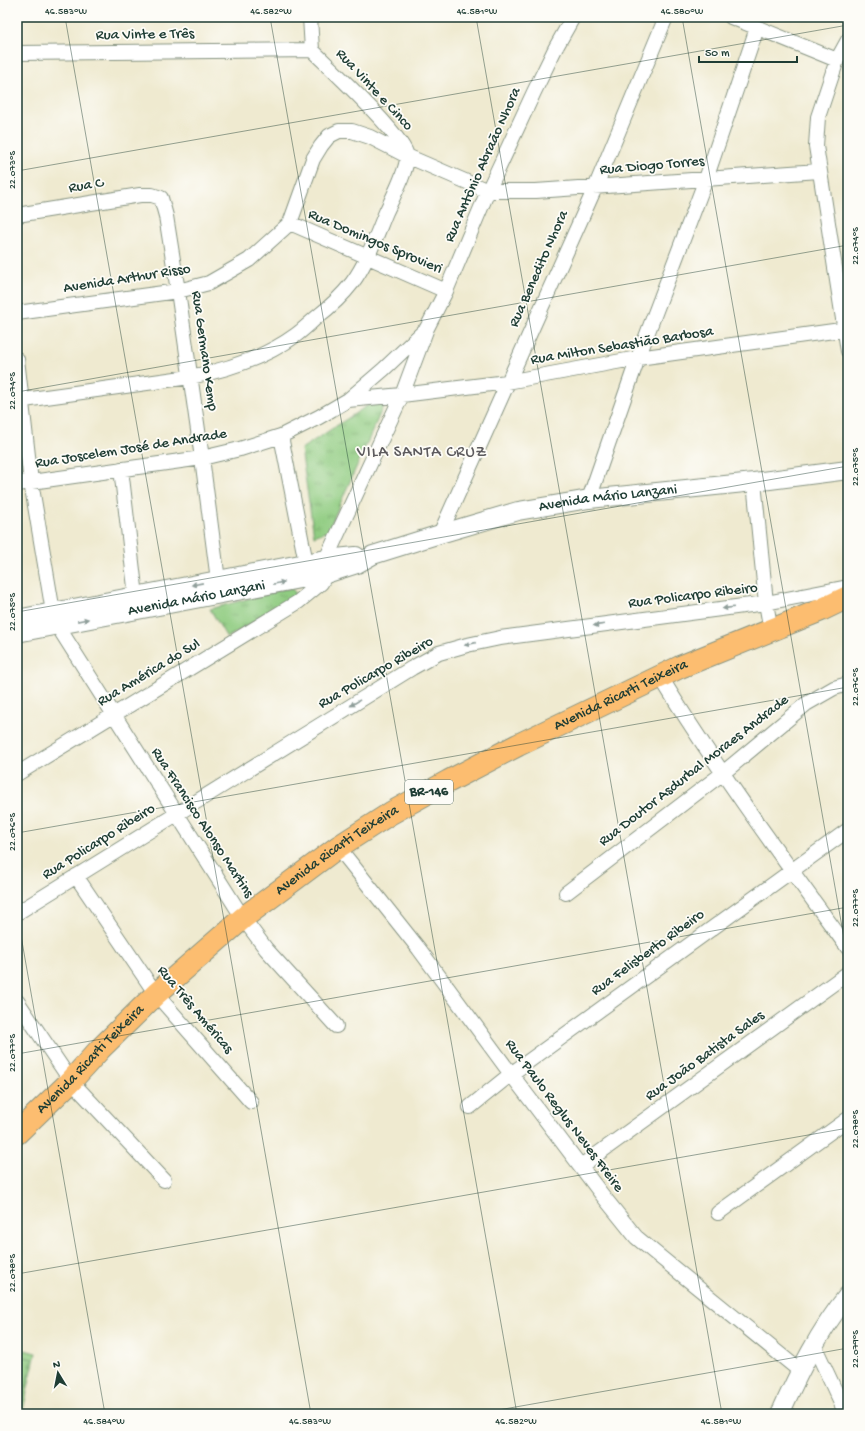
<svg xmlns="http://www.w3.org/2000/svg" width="865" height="1431" viewBox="0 0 865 1431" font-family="'Gochi Hand',sans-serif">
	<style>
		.grass { fill: url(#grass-tufts); stroke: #58845a }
		.pitch { fill: #90cc81; stroke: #58845a }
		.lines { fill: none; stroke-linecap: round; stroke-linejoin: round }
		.minor-casing { stroke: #879482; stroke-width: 16 }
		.tertiary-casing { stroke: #879482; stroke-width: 20 }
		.primary-casing { stroke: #879482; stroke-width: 24 }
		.minor { stroke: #fff; stroke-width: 14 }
		.tertiary { stroke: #fff; stroke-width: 18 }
		.primary { stroke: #fcbd6f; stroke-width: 22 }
		.oneway { fill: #8f9e9a }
		.ticks { fill: none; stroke: #1f3d34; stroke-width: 1; stroke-opacity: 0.45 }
		.labels { text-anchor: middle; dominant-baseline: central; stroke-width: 3.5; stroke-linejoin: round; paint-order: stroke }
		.shield { fill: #fdfcf7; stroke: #62766e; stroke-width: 1 }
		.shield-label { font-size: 14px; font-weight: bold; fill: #1f3d34 }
		.street-label { font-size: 15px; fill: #1f3d34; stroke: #fdfcf7 }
		.neighbourhood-label { font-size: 16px; letter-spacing: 1px; fill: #5d5b5e; stroke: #fdfcf7 }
		.neatline { fill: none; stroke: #1f3d34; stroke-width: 1.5 }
		.ticks-label { font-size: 10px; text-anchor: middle; fill: #1f3d34 }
	</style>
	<defs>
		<pattern id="grass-tufts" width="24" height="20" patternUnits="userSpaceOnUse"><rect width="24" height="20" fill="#90cc81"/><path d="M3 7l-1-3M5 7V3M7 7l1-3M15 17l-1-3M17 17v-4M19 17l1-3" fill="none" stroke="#75a76a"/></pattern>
	</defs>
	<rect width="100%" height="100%" fill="#fdfcf7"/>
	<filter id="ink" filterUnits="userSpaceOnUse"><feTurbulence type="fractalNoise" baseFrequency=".025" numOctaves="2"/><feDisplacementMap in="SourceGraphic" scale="8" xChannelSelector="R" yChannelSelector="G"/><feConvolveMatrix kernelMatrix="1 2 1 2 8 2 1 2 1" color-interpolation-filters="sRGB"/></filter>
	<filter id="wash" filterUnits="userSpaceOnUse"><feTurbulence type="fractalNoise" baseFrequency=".012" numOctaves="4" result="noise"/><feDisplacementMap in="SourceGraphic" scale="16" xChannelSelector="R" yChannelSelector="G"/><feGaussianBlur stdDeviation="0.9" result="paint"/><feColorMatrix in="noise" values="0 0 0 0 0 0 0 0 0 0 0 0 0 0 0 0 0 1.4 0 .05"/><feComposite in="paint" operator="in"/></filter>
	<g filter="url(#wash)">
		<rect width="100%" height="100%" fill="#efead0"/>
		<path class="grass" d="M387 398 328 531 314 536 301 449 365 407Z
			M284 589H292L295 592V597L227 638 210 609Z
			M17 1348 36 1353 22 1414H17Z"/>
		<path class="pitch" d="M17 1355 32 1359 20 1410 17 1409Z"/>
	</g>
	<g filter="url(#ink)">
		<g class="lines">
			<g class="minor-casing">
				<path id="minor" d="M310 17 312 50
					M731 17 837 60
					M848 40 837 60 818 117 816 146 848 351
					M17 53 312 50
					M17 215 140 195H152L161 198 166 216 178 291 202 458 218 580
					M290 223 446 291
					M17 313 178 291 209 283 249 260 290 223 313 159 321 146 329 136 339 131H352L370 137 407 156 488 191H536L819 171
					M17 359 31 482 53 612 57 625 243 918 266 949 336 1026
					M348 400 402 395 507 382 638 358 848 329
					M17 401 190 377C227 370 266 357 296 335 304 329 310 323 317 317 330 307 342 296 352 283 367 263 376 236 386 212 392 199 408 169 407 156 405 137 329 67 312 50
					M281 436 308 573
					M121 469 136 596
					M754 482 766 603 771 631
					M17 484 202 458 240 449 281 436 319 417 348 400 384 369 424 331
					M589 499 638 358 706 179 757 28
					M440 534 595 188 666 17
					M660 676C717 770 783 859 848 948
					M17 774 298 602 321 583 326 574V559L402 395 427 328 446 291 488 191 534 92 555 49 573 17
					M338 847 419 949 511 1074 603 1196 636 1237 654 1252 799 1370
					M76 876 156 994 251 1102
					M566 893 723 773 806 704 834 688 848 684
					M17 913 412 668 439 653 467 645 500 638 766 603 848 587
					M17 1001 71 1081 164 1180
					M470 1107 511 1074 848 830
					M581 1166 848 973
					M718 1213 848 1119
					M814 1345 846 1414"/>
			</g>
			<g class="tertiary-casing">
				<g id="tertiary">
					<path d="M17 619 326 559 356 556"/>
					<path id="s1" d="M17 633 326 574 357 564 373 555 440 534 518 511 589 499 754 482 848 470"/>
					<path d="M780 1414C799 1372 819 1331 848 1295"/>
				</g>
			</g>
			<g class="primary-casing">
				<g id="primary">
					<path id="s2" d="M17 1133 71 1081 100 1049 156 994 243 918 338 847 391 813 449 781 518 745 680 667 821 610 848 597"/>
				</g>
			</g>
			<use href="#minor" class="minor"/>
			<use href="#tertiary" class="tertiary"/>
			<use href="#primary" class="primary"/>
		</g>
		<defs><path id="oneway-solid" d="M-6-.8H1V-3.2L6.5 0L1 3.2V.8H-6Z"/></defs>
		<g class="oneway">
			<use href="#oneway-solid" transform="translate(279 583) rotate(-11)"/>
			<use href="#oneway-solid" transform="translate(197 584) rotate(169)"/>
			<use href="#oneway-solid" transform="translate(728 608) rotate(173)"/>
			<use href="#oneway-solid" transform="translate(83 620) rotate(-11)"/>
			<use href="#oneway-solid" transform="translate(599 625) rotate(173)"/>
			<use href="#oneway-solid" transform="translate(470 644) rotate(167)"/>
			<use href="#oneway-solid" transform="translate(355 703) rotate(148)"/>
		</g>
	</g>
	<path class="ticks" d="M65 17 311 1414M270 17 517 1414M476 17 722 1414M682 17 848 961M17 171 848 25M17 392 848 245M17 612 848 466M17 833 848 687M17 913 105 1414M17 1054 848 907M17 1274 848 1128M476 1414 848 1348"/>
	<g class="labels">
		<rect class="shield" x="405" y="780" width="48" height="24" rx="3"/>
		<g class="shield-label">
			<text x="429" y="792">BR-146</text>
		</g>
		<g class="street-label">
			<text transform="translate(145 35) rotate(-1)">Rua Vinte e Três</text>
			<text transform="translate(374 90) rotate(47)">Rua Vinte e Cinco</text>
			<text transform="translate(483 165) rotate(-66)">Rua Antônio Abraão Nhora</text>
			<text transform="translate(652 166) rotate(-5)">Rua Diogo Torres</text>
			<text transform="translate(86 186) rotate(-9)">Rua C</text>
			<text transform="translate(375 242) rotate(23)">Rua Domingos Sprovieri</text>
			<text transform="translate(539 269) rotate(-66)">Rua Benedito Nhora</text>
			<text transform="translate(127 279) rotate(-9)">Avenida Arthur Risso</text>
			<text transform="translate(622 346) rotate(-9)">Rua Milton Sebastião Barbosa</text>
			<text transform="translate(204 351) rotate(82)">Rua Germano Kemp</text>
			<text transform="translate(131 449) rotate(-9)">Rua Joscelem José de Andrade</text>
			<text stroke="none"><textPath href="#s1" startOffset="608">Avenida Mário Lanzani</textPath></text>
			<text transform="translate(693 596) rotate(-7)">Rua Policarpo Ribeiro</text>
			<text stroke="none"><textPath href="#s1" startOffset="183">Avenida Mário Lanzani</textPath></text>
			<text transform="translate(149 673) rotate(-31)">Rua América do Sul</text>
			<text transform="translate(376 673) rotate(-30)">Rua Policarpo Ribeiro</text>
			<text stroke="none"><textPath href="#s2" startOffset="752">Avenida Ricarti Teixeira</textPath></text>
			<text transform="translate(694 771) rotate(-38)">Rua Doutor Asdurbal Moraes Andrade</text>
			<text transform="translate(202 823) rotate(57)">Rua Francisco Alonso Martins</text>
			<text transform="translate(99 842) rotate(-32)">Rua Policarpo Ribeiro</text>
			<text stroke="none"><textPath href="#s2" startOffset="428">Avenida Ricarti Teixeira</textPath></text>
			<text transform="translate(648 953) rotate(-36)">Rua Felisberto Ribeiro</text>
			<text transform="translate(195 1010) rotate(50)">Rua Três Américas</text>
			<text transform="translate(705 1056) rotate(-36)">Rua João Batista Sales</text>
			<text stroke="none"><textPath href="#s2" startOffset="104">Avenida Ricarti Teixeira</textPath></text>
			<text transform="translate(564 1116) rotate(53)">Rua Paulo Reglus Neves Freire</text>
		</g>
		<g class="neighbourhood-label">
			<text x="422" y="453">VILA SANTA CRUZ</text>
		</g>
	</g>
	<rect width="865" height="1431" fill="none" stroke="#fdfcf7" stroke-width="44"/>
	<g transform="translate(58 1373) rotate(350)" stroke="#fdfcf7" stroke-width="3" paint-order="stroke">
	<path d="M0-3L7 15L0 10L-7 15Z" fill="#1f3d34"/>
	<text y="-6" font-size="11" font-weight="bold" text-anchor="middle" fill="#1f3d34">N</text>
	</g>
	<path d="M699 56v6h98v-6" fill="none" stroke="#1f3d34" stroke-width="2"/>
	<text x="705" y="56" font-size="12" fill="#1f3d34" stroke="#fdfcf7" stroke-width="3" paint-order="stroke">50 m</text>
	<rect x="22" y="22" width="821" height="1387" class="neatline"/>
	<g class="ticks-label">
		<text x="66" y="14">46.583°W</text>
		<text x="271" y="14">46.582°W</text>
		<text x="477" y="14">46.581°W</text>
		<text x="682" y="14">46.580°W</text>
		<text transform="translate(11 170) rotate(-90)" y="4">22.073°S</text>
		<text transform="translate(854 246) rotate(-90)" y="4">22.074°S</text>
		<text transform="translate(11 391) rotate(-90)" y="4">22.074°S</text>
		<text transform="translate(854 467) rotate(-90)" y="4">22.075°S</text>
		<text transform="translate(11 612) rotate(-90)" y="4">22.075°S</text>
		<text transform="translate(854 687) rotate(-90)" y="4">22.076°S</text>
		<text transform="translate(11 832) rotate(-90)" y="4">22.076°S</text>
		<text transform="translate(854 908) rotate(-90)" y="4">22.077°S</text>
		<text transform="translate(11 1053) rotate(-90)" y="4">22.077°S</text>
		<text transform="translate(854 1129) rotate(-90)" y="4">22.078°S</text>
		<text transform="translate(11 1273) rotate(-90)" y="4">22.078°S</text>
		<text transform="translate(854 1349) rotate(-90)" y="4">22.079°S</text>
		<text x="104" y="1424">46.584°W</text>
		<text x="310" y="1424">46.583°W</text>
		<text x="516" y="1424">46.582°W</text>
		<text x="721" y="1424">46.581°W</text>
	</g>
</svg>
